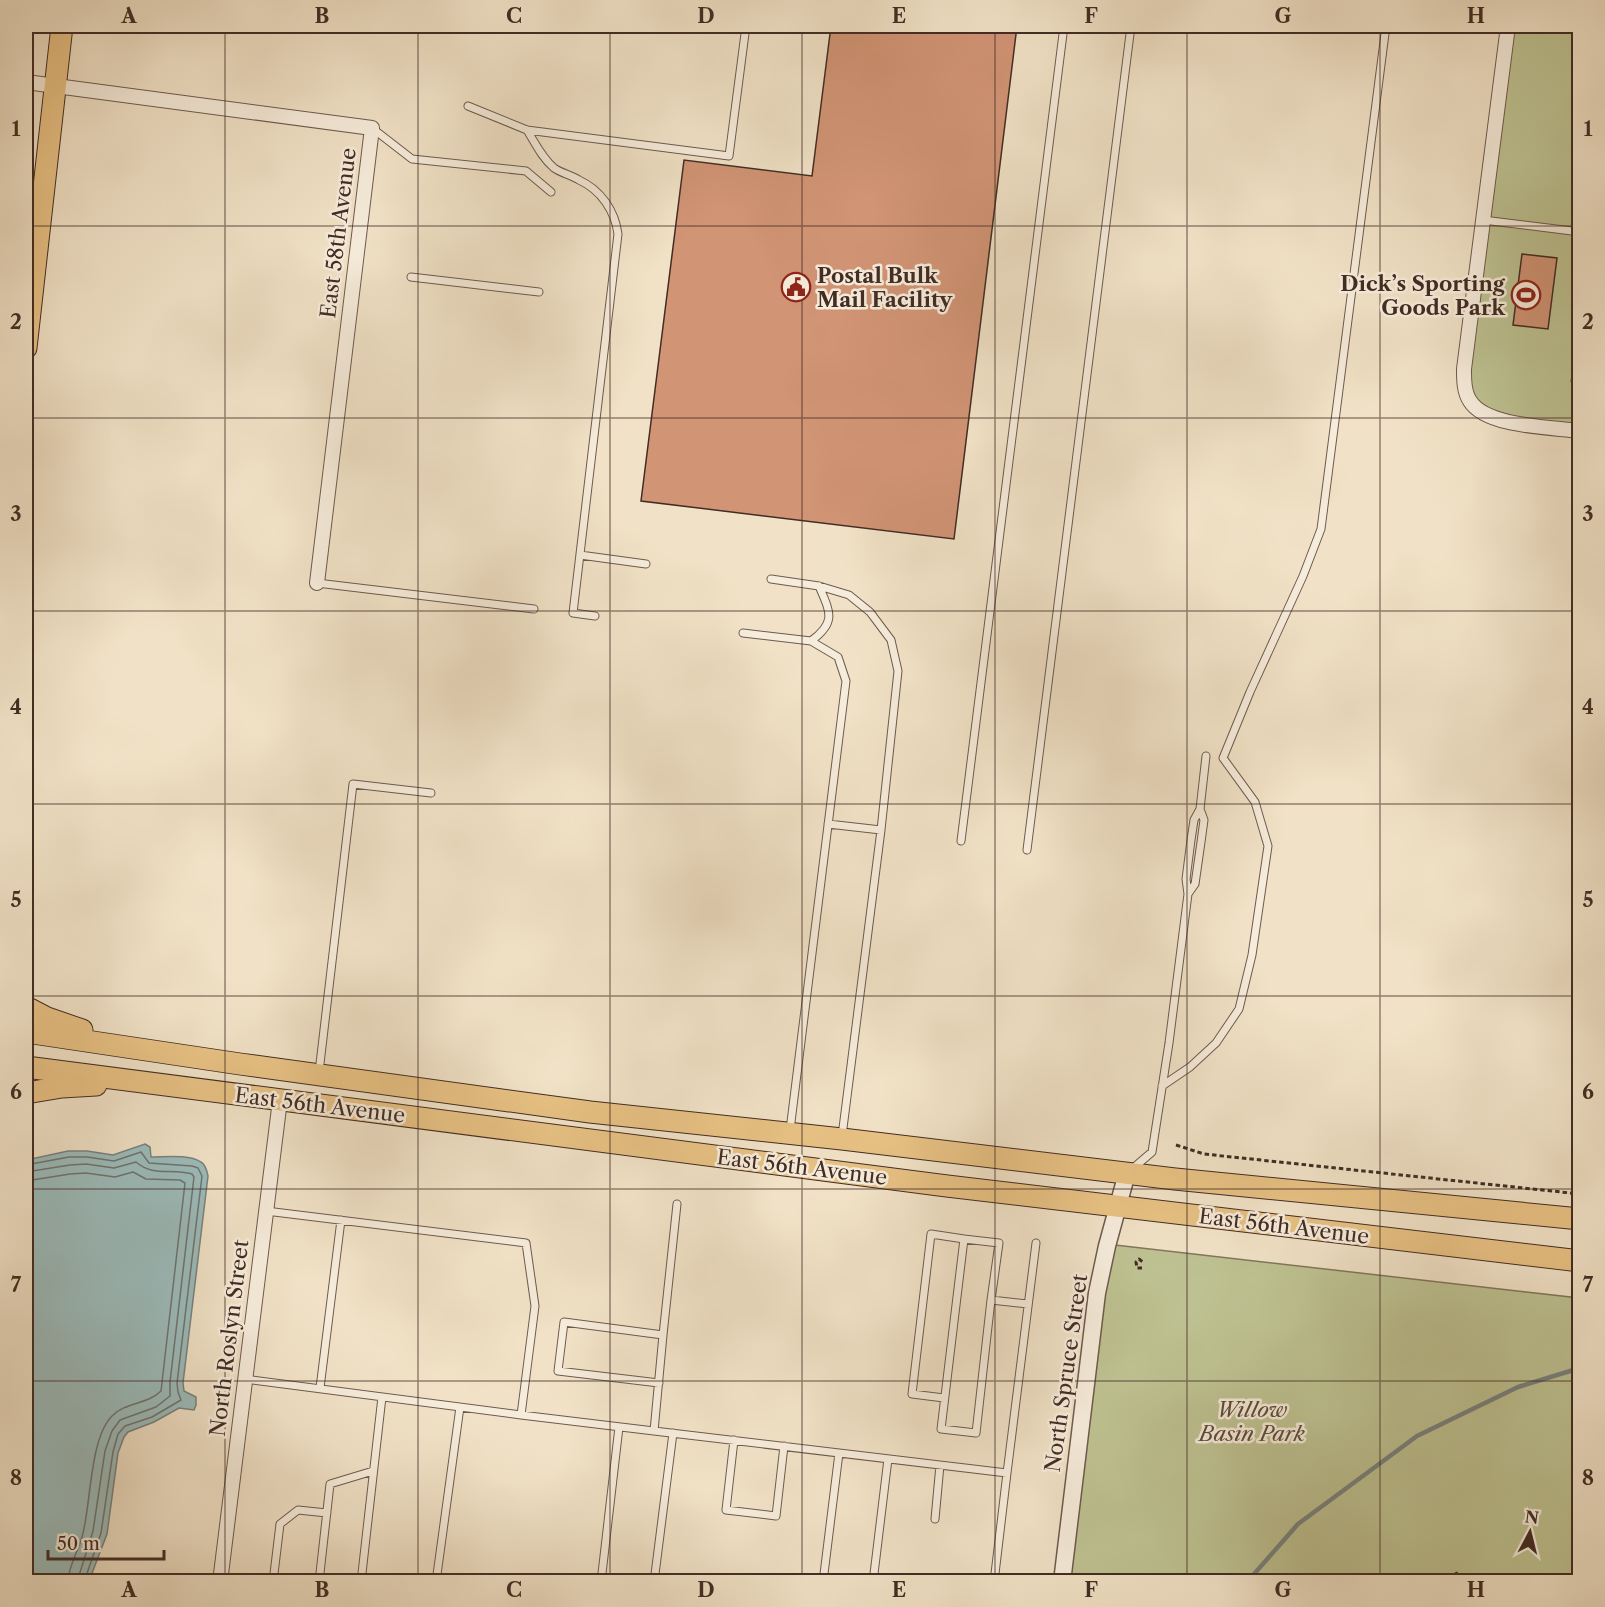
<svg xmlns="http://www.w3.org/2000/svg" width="1605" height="1607" viewBox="0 0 1605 1607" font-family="'Libre Caslon Text',serif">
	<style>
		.green { fill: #bec292; stroke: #80775b; stroke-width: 1.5 }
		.water { fill: #9cbcbc; stroke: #78827f; stroke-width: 1.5 }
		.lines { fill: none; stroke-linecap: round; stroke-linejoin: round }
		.shore { stroke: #6f7470; stroke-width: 1.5 }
		.stream { stroke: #78827f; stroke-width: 4.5 }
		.building { fill: #d19475; stroke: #422c24; stroke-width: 1.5 }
		.service-casing { stroke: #6e5a4d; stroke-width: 9 }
		.minor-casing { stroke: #6e5a4d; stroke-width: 16 }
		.tertiary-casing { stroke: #6e5a4d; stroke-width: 19 }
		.primary-casing { stroke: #422c24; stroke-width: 23 }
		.path { stroke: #422c24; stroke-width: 3; stroke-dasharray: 4.5 3; stroke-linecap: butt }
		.service { stroke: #f6ecdb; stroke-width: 7 }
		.minor { stroke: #f6ecdb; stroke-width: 14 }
		.tertiary { stroke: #f6ecdb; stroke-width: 16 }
		.primary { stroke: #e8c184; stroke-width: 21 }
		.grid { fill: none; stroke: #422c24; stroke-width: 1.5; stroke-opacity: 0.55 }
		.labels { text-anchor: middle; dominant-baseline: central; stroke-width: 5; stroke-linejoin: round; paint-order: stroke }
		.street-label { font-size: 21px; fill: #422c24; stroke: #f6ecdb }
		.poi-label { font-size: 21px; font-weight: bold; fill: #422c24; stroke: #f6ecdb; text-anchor: start }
		.park-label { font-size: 21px; font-style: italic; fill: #5b4a3a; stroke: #f6ecdb }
		.neatline { fill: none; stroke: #422c24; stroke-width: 2 }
		.grid-label { font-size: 20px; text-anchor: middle; font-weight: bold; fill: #422c24 }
	</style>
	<rect width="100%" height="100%" fill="#f1e2c7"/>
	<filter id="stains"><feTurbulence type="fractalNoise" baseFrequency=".00333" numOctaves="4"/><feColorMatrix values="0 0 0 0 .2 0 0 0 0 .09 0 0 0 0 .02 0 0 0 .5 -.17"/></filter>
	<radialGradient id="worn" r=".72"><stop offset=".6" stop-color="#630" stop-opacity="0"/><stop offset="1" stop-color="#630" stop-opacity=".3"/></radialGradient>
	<path class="green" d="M1508 26H1579V431L1504 421 1469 401 1464 369Z
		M1115 1245 1579 1298V1581L1069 1582 1103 1302Z"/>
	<path class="water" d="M145 1144 150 1147 151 1157C165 1157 189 1154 201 1162 206 1165 207 1171 208 1176L183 1383 184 1391 196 1397V1405L194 1410 179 1408 154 1422 128 1432 124 1437 118 1453 107 1534 89 1581H26V1160L68 1151H87L113 1155Z"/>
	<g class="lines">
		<path class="shore" d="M26 1165 69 1157H87L114 1161 141 1152 149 1163 192 1166 198 1168 202 1176 177 1383 178 1392 181 1400 152 1417 125 1426 118 1434 113 1452 101 1533 84 1582
			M26 1172 70 1165 86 1164 114 1168 136 1162C153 1177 171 1168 192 1174L194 1177 170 1382V1396L156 1407 120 1420 112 1431 105 1451 93 1531 77 1582
			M26 1181 70 1174 86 1173 115 1177 133 1172 146 1179 180 1180 185 1183 161 1391C147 1405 125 1402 112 1416 90 1438 91 1502 83 1533 80 1549 68 1565 68 1582"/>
		<path class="stream" d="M1247 1582 1298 1524 1417 1436 1518 1387 1580 1368"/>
	</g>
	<path class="building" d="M831 26H1017L954 539 641 501 684 160 812 176Z
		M1522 254 1557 258 1548 329 1513 325Z"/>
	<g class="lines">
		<g class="service-casing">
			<path id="service" d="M468 106 527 130 729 156 746 26
				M372 128 412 159 526 171 551 192
				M527 130C535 143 542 158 554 168 561 173 571 175 579 180 601 190 615 211 618 234L573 613 595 616
				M1483 220 1580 232
				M411 277 539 292
				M1580 345 1575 381H1580
				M580 555 646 564
				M771 579 819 586 849 595 870 612 891 640 898 671 881 830 842 1136
				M317 583 534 609
				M743 633 811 641 838 657 846 681 790 1130
				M811 641C837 622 830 612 819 586
				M828 824 881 830
				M961 841 1064 26
				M1027 850 1131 26
				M1188 894 1195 884 1201 842 1204 820 1200 809
				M319 1072 353 784 431 793
				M1162 1086 1190 1067 1216 1043 1239 1009 1252 955 1268 846 1255 802 1223 758 1250 692 1303 576 1321 529 1386 26
				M1131 1170 1152 1152 1169 1043 1188 894 1186 879 1191 840 1194 820 1200 809 1206 756
				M266 1211 526 1243 535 1306 521 1415 654 1431 663 1335 564 1322 558 1371 659 1383
				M964 1239 999 1243 991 1300
				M663 1335 677 1204
				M245 1379 521 1415
				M320 1388 341 1220
				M944 1398 912 1394 931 1234 964 1239 941 1429 976 1433 991 1300 1028 1304
				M654 1431 1007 1473 1036 1243
				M734 1440 726 1510 776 1516 784 1446
				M935 1519 940 1465
				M273 1582 280 1524 298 1510 327 1513
				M319 1582 330 1484 373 1471
				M361 1582 382 1397
				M436 1582 460 1407
				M601 1582 619 1427
				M654 1582 673 1433
				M823 1582 839 1453
				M873 1582 888 1459
				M994 1582 1007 1473"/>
		</g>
		<g class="minor-casing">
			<path id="minor" d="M1508 26 1464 369C1464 380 1464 392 1470 401 1486 427 1551 427 1580 431
				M26 82 372 128 317 583
				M220 1582 280 1100"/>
		</g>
		<g class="tertiary-casing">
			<path id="tertiary" d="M1062 1582 1097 1293 1107 1246 1127 1173"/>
		</g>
		<g class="primary-casing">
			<path id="primary" d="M26 348 62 26
				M26 1007 47 1018 82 1030
				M26 1032 240 1064 590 1112 842 1139 1175 1179 1580 1219
				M26 1067 947 1186 1580 1261
				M26 1093 62 1087 96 1085"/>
		</g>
		<path class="path" d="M1176 1145 1204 1154 1580 1194
			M1142 1268H1137L1136 1262 1139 1259 1144 1263
			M1456 1572 1459 1582"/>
		<use href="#service" class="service"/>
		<use href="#minor" class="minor"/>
		<use href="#tertiary" class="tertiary"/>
		<use href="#primary" class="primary"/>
	</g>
	<path class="grid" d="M225 26V1582M418 26V1582M610 26V1582M802 26V1582M995 26V1582M1187 26V1582M1380 26V1582M26 226H1580M26 418H1580M26 611H1580M26 804H1580M26 996H1580M26 1189H1580M26 1381H1580"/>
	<defs>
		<g id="civic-ring" transform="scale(1.5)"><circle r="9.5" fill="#f6ecdb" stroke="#8f2418" stroke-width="1.5"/><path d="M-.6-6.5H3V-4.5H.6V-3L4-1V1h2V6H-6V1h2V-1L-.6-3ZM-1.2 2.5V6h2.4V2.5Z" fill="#8f2418"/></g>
		<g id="stadium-ring" transform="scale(1.5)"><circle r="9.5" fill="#f6ecdb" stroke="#8f2418" stroke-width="1.5"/><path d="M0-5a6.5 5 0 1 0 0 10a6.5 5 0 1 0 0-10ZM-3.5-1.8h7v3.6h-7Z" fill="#8f2418"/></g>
	</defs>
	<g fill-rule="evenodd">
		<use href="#civic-ring" x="796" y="287"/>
		<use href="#stadium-ring" x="1526" y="295"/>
	</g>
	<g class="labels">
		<g class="street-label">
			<text transform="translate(338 233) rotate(-83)">East 58th Avenue</text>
			<text transform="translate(320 1105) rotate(7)">East 56th Avenue</text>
			<text transform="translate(802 1167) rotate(7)">East 56th Avenue</text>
			<text transform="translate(1284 1226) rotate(7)">East 56th Avenue</text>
			<text transform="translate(229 1338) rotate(-83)">North Roslyn Street</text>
			<text transform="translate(1066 1373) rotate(-82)">North Spruce Street</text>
		</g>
		<g class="poi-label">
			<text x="817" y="275">Postal Bulk<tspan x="817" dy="24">Mail Facility</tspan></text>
			<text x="1505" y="283" text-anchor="end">Dick’s Sporting<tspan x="1505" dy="24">Goods Park</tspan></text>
		</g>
		<g class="park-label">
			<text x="1252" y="1409">Willow<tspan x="1252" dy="24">Basin Park</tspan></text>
		</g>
	</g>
	<rect width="1605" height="1607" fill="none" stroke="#f1e2c7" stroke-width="66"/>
	<g transform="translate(1530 1532) rotate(7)" stroke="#f6ecdb" stroke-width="4.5" paint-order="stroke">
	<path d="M0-4.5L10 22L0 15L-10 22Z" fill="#422c24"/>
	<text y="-9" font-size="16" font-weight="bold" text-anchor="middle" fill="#422c24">N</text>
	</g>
	<path d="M48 1550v9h116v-9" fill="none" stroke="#422c24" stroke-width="3"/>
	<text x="57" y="1550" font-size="18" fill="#422c24" stroke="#f6ecdb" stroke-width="4.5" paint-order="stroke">50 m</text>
	<rect x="33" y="33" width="1539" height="1541" class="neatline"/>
	<g class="grid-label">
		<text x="129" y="23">A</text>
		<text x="322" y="23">B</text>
		<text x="514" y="23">C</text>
		<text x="706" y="23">D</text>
		<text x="899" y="23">E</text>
		<text x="1091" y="23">F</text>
		<text x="1283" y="23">G</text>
		<text x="1476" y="23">H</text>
		<text x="16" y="136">1</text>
		<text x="1588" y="136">1</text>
		<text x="16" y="329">2</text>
		<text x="1588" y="329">2</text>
		<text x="16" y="521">3</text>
		<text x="1588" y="521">3</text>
		<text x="16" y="714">4</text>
		<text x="1588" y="714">4</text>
		<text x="16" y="907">5</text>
		<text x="1588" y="907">5</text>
		<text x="16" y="1099">6</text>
		<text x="1588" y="1099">6</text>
		<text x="16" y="1292">7</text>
		<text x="1588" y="1292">7</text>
		<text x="16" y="1485">8</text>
		<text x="1588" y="1485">8</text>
		<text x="129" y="1597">A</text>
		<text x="322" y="1597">B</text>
		<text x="514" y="1597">C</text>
		<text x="706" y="1597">D</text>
		<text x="899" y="1597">E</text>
		<text x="1091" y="1597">F</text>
		<text x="1283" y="1597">G</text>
		<text x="1476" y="1597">H</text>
	</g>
	<rect width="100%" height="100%" filter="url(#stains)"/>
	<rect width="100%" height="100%" fill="url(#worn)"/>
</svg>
